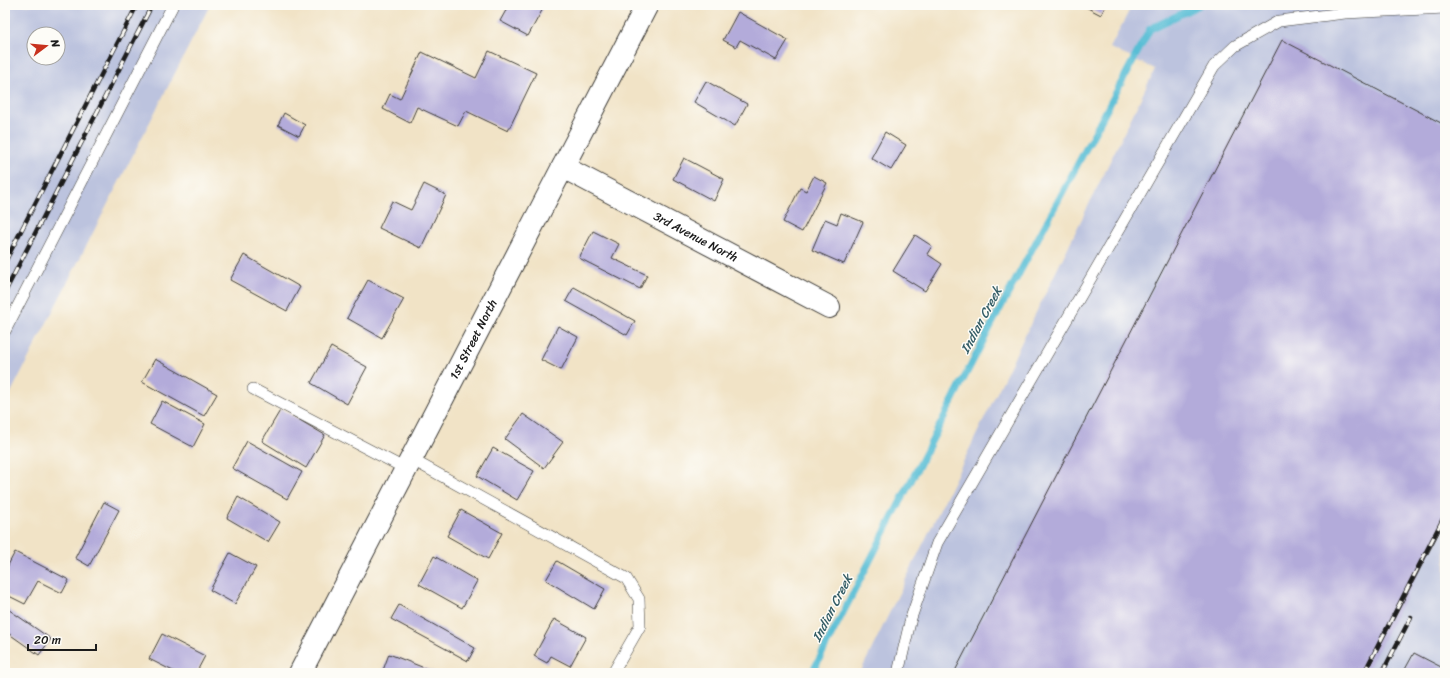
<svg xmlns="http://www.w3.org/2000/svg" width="1450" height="678" viewBox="0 0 1450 678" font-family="Sriracha,sans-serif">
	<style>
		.industrial { fill: #bcc3de; fill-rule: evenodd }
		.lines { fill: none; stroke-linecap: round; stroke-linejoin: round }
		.stream { stroke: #58bed5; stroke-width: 7 }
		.building { fill: #b3abda }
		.lane-casing { stroke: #3c3a36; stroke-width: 12 }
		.street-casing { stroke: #3c3a36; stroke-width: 24 }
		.lane { stroke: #fff; stroke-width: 11 }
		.street { stroke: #fff; stroke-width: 22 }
		.rail-casing { stroke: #1c1c1c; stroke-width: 4.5 }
		.rail { stroke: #fdfcf7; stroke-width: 3; stroke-dasharray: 9; stroke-linecap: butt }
		.labels { text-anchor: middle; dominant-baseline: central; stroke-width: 3; stroke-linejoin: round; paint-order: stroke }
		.street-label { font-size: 12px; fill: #1c1c1c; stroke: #fdfcf7 }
		.water-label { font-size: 13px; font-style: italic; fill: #345d66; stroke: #fdfcf7 }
	</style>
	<rect width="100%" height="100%" fill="#fdfcf7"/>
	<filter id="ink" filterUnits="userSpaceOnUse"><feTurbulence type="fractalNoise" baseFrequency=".025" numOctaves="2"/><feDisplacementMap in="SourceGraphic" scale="8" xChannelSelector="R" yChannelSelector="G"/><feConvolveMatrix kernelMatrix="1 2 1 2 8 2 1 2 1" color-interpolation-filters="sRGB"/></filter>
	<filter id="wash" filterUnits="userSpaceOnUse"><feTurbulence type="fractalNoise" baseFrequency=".012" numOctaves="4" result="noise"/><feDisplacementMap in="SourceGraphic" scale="16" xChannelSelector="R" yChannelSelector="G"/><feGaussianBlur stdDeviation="0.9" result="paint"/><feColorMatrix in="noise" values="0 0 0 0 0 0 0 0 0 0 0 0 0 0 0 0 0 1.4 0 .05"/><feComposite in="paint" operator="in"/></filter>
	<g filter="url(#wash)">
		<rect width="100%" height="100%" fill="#f1e3c6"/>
		<path class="industrial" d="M5 5H210L5 404ZM34 34H58V58H34Z
			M1132 5H1445V673H860L1155 69 1110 48Z"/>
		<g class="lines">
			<path class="stream" d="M812 673 992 324 1150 29 1199 5"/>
		</g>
		<g id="blocks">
			<path class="building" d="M509 5H545L528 36 500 21Z
				M1082 5H1106L1101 15Z
				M738 12 788 40 776 60 740 40 736 47 723 40Z
				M1282 40 1441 123 1445 116V521L1366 673H954Z
				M489 51 536 73 508 131 466 111 458 126 417 107 410 123 383 109 390 94 400 99 422 52 476 78Z
				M706 81 747 104 735 126 694 102Z
				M284 113 305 125 299 136 278 125Z
				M885 132 906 145 891 170 871 158Z
				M684 158 724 179 714 201 673 179Z
				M814 176 827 183 802 232 783 222 800 188 806 191Z
				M424 184 446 195 421 248 379 228 392 201 411 210Z
				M841 213 863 222 844 264 812 250 825 219 837 224Z
				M593 231 619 244 612 258 647 275 640 289 579 258Z
				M915 235 932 246 927 254 942 264 925 291 893 271Z
				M244 255 300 287 287 311 230 280Z
				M368 280 404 299 382 338 347 318Z
				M574 287 635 321 627 335 566 301Z
				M558 326 578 337 561 370 541 360Z
				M331 347 367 367 347 404 311 383Z
				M155 359 217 394 204 416 142 382Z
				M162 401 205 424 193 447 150 424Z
				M281 409 325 435 306 468 262 441Z
				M523 414 563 442 544 468 505 439Z
				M247 441 302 472 287 499 232 468Z
				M493 448 534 471 517 500 477 476Z
				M238 497 280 522 268 542 227 518Z
				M104 502 119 510 89 566 75 558Z
				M461 510 502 533 488 559 447 536Z
				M15 552 69 580 62 593 38 581 25 604 5 594V571Z
				M230 553 256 567 235 604 210 590Z
				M434 556 477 581 462 608 419 584Z
				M557 561 605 589 594 609 546 580Z
				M399 605 475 648 468 661 391 619Z
				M5 607 51 639 39 655 5 631Z
				M554 619 586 637 570 666 551 656 547 663 534 656Z
				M162 634 205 656 196 673H177L149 659Z
				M1414 653 1443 668 1440 673H1403Z
				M389 654 437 673H382Z"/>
		</g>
	</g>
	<g filter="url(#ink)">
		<use href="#blocks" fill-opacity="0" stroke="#3c3a36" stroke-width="1"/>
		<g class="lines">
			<g class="lane-casing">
				<path id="lane" d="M5 331 173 5
					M253 389 406 469
					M411 459 626 578 639 599 640 626 613 673
					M898 673 911 618 937 543 1214 66 1235 46 1279 21 1345 13 1445 8"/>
			</g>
			<g class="street-casing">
				<g id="street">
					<path id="s1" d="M563 167 829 307"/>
					<path id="s2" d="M300 673 647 5"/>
				</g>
			</g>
			<use href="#lane" class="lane"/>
			<use href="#street" class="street"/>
			<g class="rail-casing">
				<path id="rail" d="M5 262 137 5
					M5 292 152 5
					M1364 673 1445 515
					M1382 673 1411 617"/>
			</g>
			<use href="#rail" class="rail"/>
		</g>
	</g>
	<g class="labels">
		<g class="street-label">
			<text stroke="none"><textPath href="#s1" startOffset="150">3rd Avenue North</textPath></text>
			<text stroke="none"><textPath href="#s2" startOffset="376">1st Street North</textPath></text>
		</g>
		<g class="water-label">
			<text transform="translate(981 320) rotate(-62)">Indian Creek</text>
			<text transform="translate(832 608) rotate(-63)">Indian Creek</text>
		</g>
	</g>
	<rect width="1450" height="678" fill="none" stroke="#fdfcf7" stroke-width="20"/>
	<g transform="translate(46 46) rotate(74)"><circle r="19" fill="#fdfcf7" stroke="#a3a29f"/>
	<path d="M0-3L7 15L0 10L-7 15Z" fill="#c8321e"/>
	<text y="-6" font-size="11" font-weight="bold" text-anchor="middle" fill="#1c1c1c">N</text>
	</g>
	<path d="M28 644v6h68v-6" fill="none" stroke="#1c1c1c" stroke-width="2"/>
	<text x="34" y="644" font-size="12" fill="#1c1c1c" stroke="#fdfcf7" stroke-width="3" paint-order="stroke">20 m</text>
</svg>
